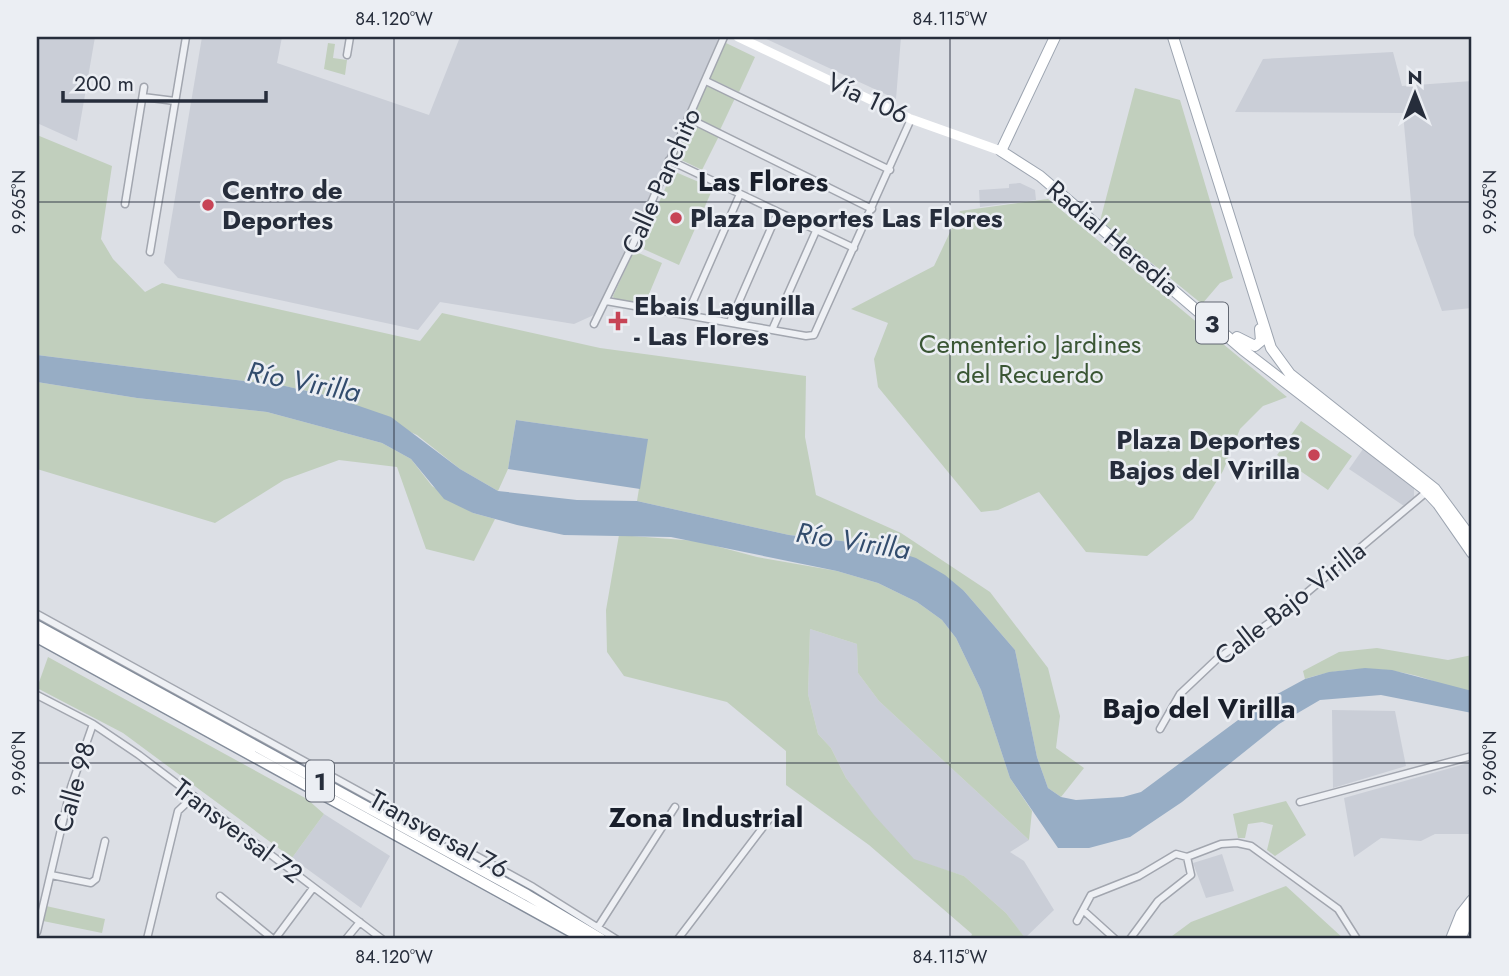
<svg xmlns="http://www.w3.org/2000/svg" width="1509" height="976" viewBox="0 0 1509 976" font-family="Jost,sans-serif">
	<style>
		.built { fill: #caced7 }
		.green { fill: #c1cfbd }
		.water { fill: #97adc5 }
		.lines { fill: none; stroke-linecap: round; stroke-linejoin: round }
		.minor-casing { stroke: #a2a6af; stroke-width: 9 }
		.primary-casing { stroke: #9ca4b0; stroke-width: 12 }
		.trunk-casing { stroke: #848d9b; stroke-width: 13 }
		.minor { stroke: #eef0f4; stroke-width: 6 }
		.secondary { stroke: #fff; stroke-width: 9 }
		.primary { stroke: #fff; stroke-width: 10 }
		.trunk { stroke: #fff; stroke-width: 10 }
		.ticks { fill: none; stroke: #262d3b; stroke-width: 2; stroke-opacity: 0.45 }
		.poi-dot { fill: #c74456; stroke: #ebeef3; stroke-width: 2.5 }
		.labels { text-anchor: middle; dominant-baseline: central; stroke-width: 5; stroke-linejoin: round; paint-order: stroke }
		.shield { fill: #ebeef3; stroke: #616772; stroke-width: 2 }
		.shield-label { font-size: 24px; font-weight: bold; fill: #262d3b }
		.street-label { font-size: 26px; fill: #262d3b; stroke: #ebeef3 }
		.poi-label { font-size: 26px; font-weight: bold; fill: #262d3b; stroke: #ebeef3; text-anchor: start }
		.park-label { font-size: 26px; fill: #3a5634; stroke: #ebeef3 }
		.neighbourhood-label { font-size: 28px; font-weight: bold; fill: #191f2b; stroke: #ebeef3 }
		.water-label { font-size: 28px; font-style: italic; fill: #324c6d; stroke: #ebeef3 }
		.neatline { fill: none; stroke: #262d3b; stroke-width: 2.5 }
		.ticks-label { font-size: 18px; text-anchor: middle; fill: #262d3b }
	</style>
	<rect width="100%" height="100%" fill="#dcdfe5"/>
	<path class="built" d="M37 37H95L77 141 37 123Z
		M202 37H282L277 63 429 115 460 37H710L718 40 631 245 596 314 574 324 440 302 418 330 178 278 164 263Z
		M762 37H901L896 99Z
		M1393 52 1402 86 1472 81V308L1442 311 1414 235 1403 113 1235 112 1263 59Z
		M1020 183 1035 190 1036 200 980 207 979 190 1009 188V184Z
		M1363 449 1414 488V497L1404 506 1349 469Z
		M810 629 857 644 858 673 879 701 1029 840 1010 852 1024 861 1054 910 1025 938 1006 913 964 876 914 860 874 816 846 778 831 748 818 734 808 694Z
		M1332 710 1395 711 1406 766 1333 788Z
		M1472 762V834H1435L1421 841 1381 838 1354 857 1344 798Z
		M324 814 390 856 361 908 292 858Z
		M1222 854 1234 891 1206 898 1193 863Z"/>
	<path class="green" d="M328 43 335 44 333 58 347 60 345 75 324 69Z
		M726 43 755 57 739 92 709 78Z
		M707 82 736 96 720 130 691 116Z
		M1135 88 1180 100 1233 278 1220 283 1202 304 1100 221Z
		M690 122 719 136 702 170 673 156Z
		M37 135 112 166 101 239 113 259 145 292 162 283 420 341 442 313 600 348 806 376 805 437 816 495 901 533 990 592 1048 668 1060 716 1056 748 1084 768 1061 797 1048 788 1037 757 1015 650 964 591 876 545 789 535 637 501 647 439 516 420 508 469 498 491 460 469 417 435 333 397 285 386 37 355Z
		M673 171 713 188 679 265 639 247Z
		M1048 199 1287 397 1263 406 1240 429 1223 471 1193 519 1147 556 1086 552 1039 492 998 510 981 512 878 387 874 359 888 323 851 309 934 266 960 211Z
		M634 251 662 263 644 306 614 299 613 296Z
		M37 382 137 398 267 412 382 443 411 459 432 486 473 513 495 519 474 561 426 549 397 467 339 460 284 480 215 523 37 469Z
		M1301 421 1352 456 1328 490 1277 455Z
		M619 535 697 541 757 557 837 571 878 583 917 602 942 620 956 638 981 690 1010 778 1032 811 1029 840 879 701 858 673 857 644 810 629 808 694 818 734 831 748 846 778 874 815 914 859 964 876 1006 913 1026 939H970L972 934 869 845 786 785V751L727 702 624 676 607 652 606 610Z
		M1377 648 1448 660 1472 655V691C1456 691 1440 683 1424 678 1383 666 1346 666 1305 679L1303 671 1339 652Z
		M48 657 307 799 324 814 292 858 123 733 37 688Z
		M1286 801 1306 835 1275 856 1267 850 1273 825 1262 822 1248 824 1245 838H1238L1233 814Z
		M1286 886 1344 939H1168L1191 922Z
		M46 906 105 919 102 933 43 921Z"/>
	<path class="water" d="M37 355 285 386 333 397 391 417 460 469 498 491 577 500 637 501 789 535 876 545 916 558 945 575 964 591 1015 650 1037 757 1048 788 1061 797 1076 800 1123 797 1141 792 1261 703 1305 679 1329 672 1365 668 1392 670 1472 691V713L1381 695 1320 700 1279 724 1182 802 1130 837 1089 848H1058L1010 778 981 690 956 638 942 620 917 602 878 583 837 571 671 537 564 535 517 525 473 513 444 499 411 459 382 443 267 412 137 398 37 382Z
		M516 420 648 439 640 489 508 469Z"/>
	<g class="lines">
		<g class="minor-casing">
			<path id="minor" d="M347 55 350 37
				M706 81 890 170
				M143 97 175 101
				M688 118 872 209
				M669 160 854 248
				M125 204 144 87
				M150 252 186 37
				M606 301 806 336 814 335 911 119
				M687 315 740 194
				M730 322 778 212
				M594 324 633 244 724 37
				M772 330 816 231
				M37 614 533 887 616 939
				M37 695 93 724 139 755 382 939
				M1160 729 1180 694 1217 659 1279 616 1429 490
				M1300 802 1472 756
				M51 875 91 883 96 879 105 841
				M220 896 273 939
				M1084 911 1115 939
				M1077 921 1091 895 1139 876 1176 854 1187 857 1221 844 1237 843 1251 846 1338 909 1357 939
				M598 927 675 807
				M37 932 71 787 93 724
				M147 939 178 811 194 796
				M275 939 313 888
				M346 939 360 922
				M678 939 773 814
				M1130 939 1158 901 1191 875 1187 857"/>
		</g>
		<g class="primary-casing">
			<path id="primary" d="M1055 37 1001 151 1040 176 1243 350 1424 489 1438 504 1472 553
				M1173 37 1271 348 1290 374 1435 489 1472 539
				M1237 337 1255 346 1261 341 1260 329
				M1451 939 1461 914 1472 900
				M1460 939 1472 912"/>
		</g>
		<g class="trunk-casing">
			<path id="trunk" d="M37 626 527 895 601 939
				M37 637 585 939"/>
		</g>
		<use href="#minor" class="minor"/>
		<path class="secondary" d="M738 37 911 119 1001 151"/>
		<use href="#primary" class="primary"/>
		<use href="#trunk" class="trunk"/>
	</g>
	<path class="ticks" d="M394 37V939M950 37V939M37 202H1472M37 763H1472"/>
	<g class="poi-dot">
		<circle cx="208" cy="205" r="7"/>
		<circle cx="676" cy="218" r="7"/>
		<path d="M614.5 310.5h7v7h7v7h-7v7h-7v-7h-7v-7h7z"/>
		<circle cx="1314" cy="455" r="7"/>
	</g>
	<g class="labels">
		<g class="shield">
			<rect x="1196" y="302.5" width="32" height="41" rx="5"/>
			<rect x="306" y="760.5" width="28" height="41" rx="5"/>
		</g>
		<g class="shield-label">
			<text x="1212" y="323">3</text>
			<text x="320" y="781">1</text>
		</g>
		<g class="street-label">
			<text transform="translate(868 98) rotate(25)">Vía 106</text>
			<text transform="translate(661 181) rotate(-66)">Calle Panchito</text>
			<text transform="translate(1113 238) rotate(40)">Radial Heredia</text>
			<text transform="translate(1290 603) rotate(-38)">Calle Bajo Virilla</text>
			<text transform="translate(74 787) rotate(-74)">Calle 98</text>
			<text transform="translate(238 831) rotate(37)">Transversal 72</text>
			<text transform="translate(439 834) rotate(29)">Transversal 76</text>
		</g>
		<g class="poi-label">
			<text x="222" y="190">Centro de<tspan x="222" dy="30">Deportes</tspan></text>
			<text x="690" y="218">Plaza Deportes Las Flores</text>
			<text x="634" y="306">Ebais Lagunilla<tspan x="634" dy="30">- Las Flores</tspan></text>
			<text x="1300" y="440" text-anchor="end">Plaza Deportes<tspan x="1300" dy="30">Bajos del Virilla</tspan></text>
		</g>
		<g class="park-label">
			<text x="1030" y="344">Cementerio Jardines<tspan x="1030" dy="30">del Recuerdo</tspan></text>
		</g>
		<g class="neighbourhood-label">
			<text x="763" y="181">Las Flores</text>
			<text x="1199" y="708">Bajo del Virilla</text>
			<text x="706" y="817">Zona Industrial</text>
		</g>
		<g class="water-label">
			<text transform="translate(304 382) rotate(11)">Río Virilla</text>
			<text transform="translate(853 541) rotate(9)">Río Virilla</text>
		</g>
	</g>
	<rect width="1509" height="976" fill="none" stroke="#ebeef3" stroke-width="77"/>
	<g transform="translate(1415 94)" stroke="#ebeef3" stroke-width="5" paint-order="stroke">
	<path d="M0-5L12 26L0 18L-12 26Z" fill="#262d3b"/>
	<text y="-10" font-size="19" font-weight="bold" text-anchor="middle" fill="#262d3b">N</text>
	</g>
	<path d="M63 91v10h203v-10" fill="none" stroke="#262d3b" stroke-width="3.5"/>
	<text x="74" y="91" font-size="21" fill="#262d3b" stroke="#ebeef3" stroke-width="5" paint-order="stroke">200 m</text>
	<rect x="38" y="38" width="1432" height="899" class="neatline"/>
	<g class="ticks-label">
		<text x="394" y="25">84.120°W</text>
		<text x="950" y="25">84.115°W</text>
		<text transform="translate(19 202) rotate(-90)" y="6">9.965°N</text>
		<text transform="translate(1490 202) rotate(-90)" y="6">9.965°N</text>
		<text transform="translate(19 763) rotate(-90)" y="6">9.960°N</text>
		<text transform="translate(1490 763) rotate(-90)" y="6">9.960°N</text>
		<text x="394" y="963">84.120°W</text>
		<text x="950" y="963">84.115°W</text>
	</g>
</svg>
